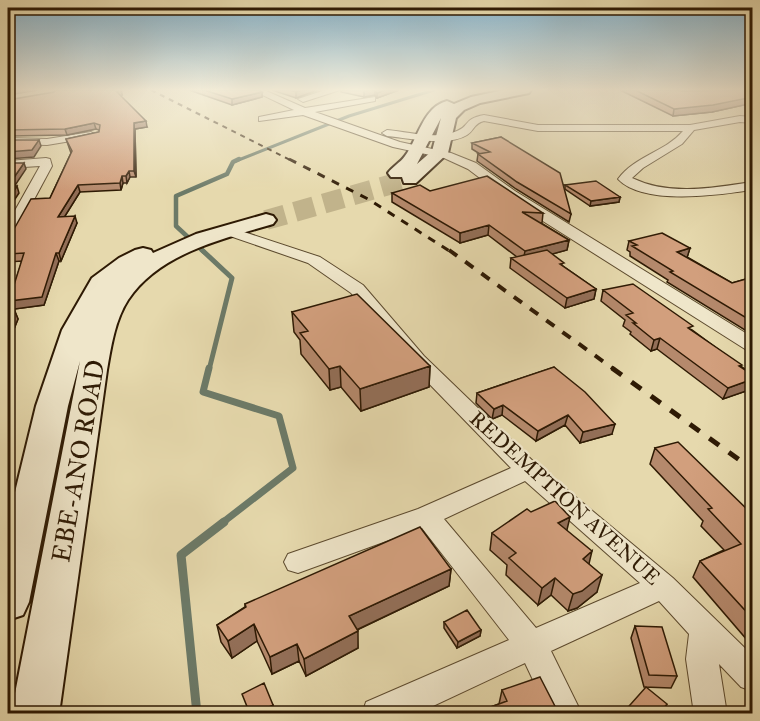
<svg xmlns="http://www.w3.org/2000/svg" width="760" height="721" viewBox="0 0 760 721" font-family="'IM FELL Great Primer',serif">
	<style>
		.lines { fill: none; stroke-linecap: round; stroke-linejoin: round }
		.stream-far4 { stroke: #6c7a68; stroke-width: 3 }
		.stream-far3 { stroke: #6c7a68; stroke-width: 4.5 }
		.stream-far2 { stroke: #6c7a68; stroke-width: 5 }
		.stream-far1 { stroke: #6c7a68; stroke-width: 7 }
		.stream { stroke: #6c7a68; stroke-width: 9 }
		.secondary-tunnel { stroke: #c1b38b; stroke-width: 20; stroke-dasharray: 20 10; stroke-linecap: butt }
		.minor-casing { stroke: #5c4a2e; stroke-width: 2 }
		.secondary-casing { stroke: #2e1a04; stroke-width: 4 }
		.minor { fill: #efe6ca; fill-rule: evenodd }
		.secondary { fill: #efe6ca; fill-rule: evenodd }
		.rail-far3 { stroke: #2e1a04; stroke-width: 2; stroke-dasharray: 5 5; stroke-linecap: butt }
		.rail-far2 { stroke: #2e1a04; stroke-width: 3; stroke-dasharray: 8 8; stroke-linecap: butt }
		.rail-far1 { stroke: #2e1a04; stroke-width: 4; stroke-dasharray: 10 10; stroke-linecap: butt }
		.rail { stroke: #2e1a04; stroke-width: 5; stroke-dasharray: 12 12; stroke-linecap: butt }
		.wall { fill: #b5896c; stroke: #2e1a04; stroke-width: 1.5 }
		.shaded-wall { fill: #936f58; stroke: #2e1a04; stroke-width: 1.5 }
		.building { fill: #d29f7d; stroke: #2e1a04; stroke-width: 1.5 }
		.labels { text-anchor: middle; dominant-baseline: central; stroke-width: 4.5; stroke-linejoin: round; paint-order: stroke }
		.street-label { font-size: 21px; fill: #2e1a04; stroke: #efe6ca }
		.near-street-label { font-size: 26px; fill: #2e1a04; stroke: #efe6ca }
	</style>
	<rect width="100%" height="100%" fill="#e6d9ad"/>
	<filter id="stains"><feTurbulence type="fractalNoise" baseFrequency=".00333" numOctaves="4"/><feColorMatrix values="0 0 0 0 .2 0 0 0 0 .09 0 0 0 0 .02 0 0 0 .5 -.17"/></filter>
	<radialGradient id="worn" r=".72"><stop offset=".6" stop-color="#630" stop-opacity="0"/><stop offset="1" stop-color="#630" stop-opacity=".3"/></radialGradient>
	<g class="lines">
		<path class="stream-far4" d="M236 161 349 116 434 90"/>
		<path class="stream-far3" d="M204 252 176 226V196L227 174 233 162 239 159"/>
		<path class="stream-far2" d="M202 250 232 278 209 370"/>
		<path class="stream-far1" d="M209 368 203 392 279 416 293 468 222 523"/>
		<path class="stream" d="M197 714 181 555 224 522"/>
		<path class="secondary-tunnel" d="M266 220 410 179"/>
		<g class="minor-casing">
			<path id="minor" d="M252 90H264L305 108 375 97V101L315 112 400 142 451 153 476 163 515 191 752 337V351L745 349 505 197 468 169 444 158 393 147 303 115 259 121V117L294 110Z
				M325 90H340L303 102 298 99Z
				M484 115 538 125H690L740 116 752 117V123L740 122 694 130 682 144 643 168 632 178C669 196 712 188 752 182V190C718 195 644 206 618 179 635 156 665 152 683 131H538L484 121C474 123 474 131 467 135 448 147 408 138 387 136L382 133 387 130C408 132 438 140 457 131 470 126 463 119 484 115Z
				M91 132 96 135 95 137 47 145 8 144V138L47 139Z
				M46 158 50 159 52 166 15 235 8 239V223L40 166 8 168V161Z
				M229 227 320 257 363 285 424 356 536 464 673 578 752 655V691L741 687 719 664 727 714H694L686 659 689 634 659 601 551 651 582 714H549L525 663 416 714H362L366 702 509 640 422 528 298 573 288 570 284 562 288 554 418 509 511 468 410 364 351 293 308 263 224 234 222 231ZM525 481 640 583 536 628 444 519Z"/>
		</g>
		<g class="secondary-casing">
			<path id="secondary" d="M504 90H531L529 93 480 103 464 110 456 118 448 153 416 183H404L402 177H391L388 173C393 166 400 163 405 156 418 139 423 107 447 101L454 104 471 97ZM441 118 432 151 417 164Z
				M266 214 273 216 276 220 273 224C223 239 159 253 128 300 115 320 111 347 107 370L59 714H11L80 361 68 406 29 602 23 615 8 620V521L36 406 62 330 92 278 119 258 135 250 143 248 151 250 153 253 196 234Z"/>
		</g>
		<use href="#minor" class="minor"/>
		<use href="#secondary" class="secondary"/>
		<path class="rail-far3" d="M151 90 292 161"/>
		<path class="rail-far2" d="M289 159 368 199 451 252"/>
		<path class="rail-far1" d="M449 250 615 370"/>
		<path class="rail" d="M612 368 752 469"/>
	</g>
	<path class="wall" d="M121 90 122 95 120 96 147 127 135 129 136 177H130L127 183H123L121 190 80 192 65 216 77 223 61 261H59L44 305 14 309 18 319 8 344V309H12L9 301 22 261 8 262V231L14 229 50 198 71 153 66 139 99 132V130L96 129 67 135 8 136V100Z
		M189 90H258L262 92V97L232 105Z
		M272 90H318L296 98Z
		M341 90H399L377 98 375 95 364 97 341 92Z
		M620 90H679L681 91 753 90V103L712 112 673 116Z
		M501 137 571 214 569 222 516 189 477 161 478 154H480L472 149V143Z
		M565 185 620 197 619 202 590 206 565 189Z
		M430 191 543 213 542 223H541L569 240 567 250 552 254 563 266 596 289 594 299 565 308 510 268 511 258 517 257 488 235 460 243 392 202V193Z
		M629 241 690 248 687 257 732 283 753 277V335L667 282 668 280 630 256V252L627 250Z
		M603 290 692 330 753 375 752 389 723 399 657 349 651 351 630 334 631 332 623 326 625 320 601 301Z
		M292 312 430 366 429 387 361 411 341 387 330 390 301 354 300 340 294 332Z
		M554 367 612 434 580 443 565 425 536 441 502 415 492 419 476 403 477 393Z
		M655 448 753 515V639L748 641 693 577 700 561 724 550 701 526 703 521 650 464Z
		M531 512 567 531 589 564 597 592 577 608 568 611 551 595 538 605 506 575 507 565 490 550 492 533Z
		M451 569 449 586 357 630 358 648 306 676 299 661 272 674 257 641 232 658 221 642 217 625 245 607V604Z
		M444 622 481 630 480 636 457 648 444 628Z
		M635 626 677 676 671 688 644 687 631 638Z
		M502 690 559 714H477V712L499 704Z"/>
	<path class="shaded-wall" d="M8 90H38L8 95Z
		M121 90 122 95 117 96 116 91Z
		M302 90H318L296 98V92Z
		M370 90H375V95L364 97V91Z
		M385 90H399L377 98V93Z
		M262 92V97L232 105V99Z
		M753 97V103L712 112 673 116 674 109Z
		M146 121 147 127 135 129 136 177 134 171V123Z
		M94 123 96 129 67 135 65 129Z
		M39 140 41 146 34 157 8 159V152Z
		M24 163 26 169 10 193 8 186Z
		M129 171 130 177 127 183 126 176Z
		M122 176 123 183 121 190 120 183Z
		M78 185 80 192 60 224 58 217Z
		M17 186 19 193 13 202 14 207 8 220V200Z
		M620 197 619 202 590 206 591 201Z
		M75 216 77 223 61 261 59 253Z
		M489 225 488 235 460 243V233Z
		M569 240 567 250 523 262 525 251Z
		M690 248 687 258 677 252Z
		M56 253 59 261 44 305 14 309 18 319 8 344V324L12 309 9 301Z
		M596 289 594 299 565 308 567 298Z
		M660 338 657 349 651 351 654 340Z
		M340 366 341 387 330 390 329 369Z
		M430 366 429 387 361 411 360 389Z
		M753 379 752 389 723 399 728 388Z
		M503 405 502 415 492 419 494 409Z
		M568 415 565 425 536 441 538 431Z
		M615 424 612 434 580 443 583 432Z
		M570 517 566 534 558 523Z
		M592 551 588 568 583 559Z
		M451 569 449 586 350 633 349 616Z
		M602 575 597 592 577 608 568 611 573 594Z
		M555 578 551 595 538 605 542 588Z
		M254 624 257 641 232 658 228 641Z
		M481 630 480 636 457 648 458 642Z
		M358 631V648L306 676 304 659Z
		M753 632V639L748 641Z
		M297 644 299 661 272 674 270 657Z
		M667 704 663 714H659Z
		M273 705 274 711 269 714H256Z"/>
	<path class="building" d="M55 90H120L116 91 146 121 134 123V171H129L126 176H122L120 183 78 185 58 217 75 216 59 253H56L42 297 9 301 24 253 8 254V231L14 229 31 199 50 198 72 151 66 139 99 132 100 125 94 123 65 129 8 130V100L54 92Z
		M204 90H258L262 92 232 99Z
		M289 90H302L296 92Z
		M375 90H385L377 93Z
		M635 90H679L681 91 753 90V97L713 105 674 109Z
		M501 137 560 173 571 214 517 182 478 154 490 152 472 143Z
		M8 140H39L32 150 8 152Z
		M8 163H24L8 186H17L8 200Z
		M487 176 543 213 522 212 569 240 525 251 489 225 460 233 392 193 420 185 430 191Z
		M596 181 620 197 591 201 565 185Z
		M8 200H12L8 208Z
		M662 233 690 248 677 252 732 283 753 277V322L670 272 673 271 632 246 637 245 629 241Z
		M547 250 564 263 560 264 596 289 567 298 511 258Z
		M633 284 693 326 688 328 742 365 739 366 753 375V379L728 388 660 338 654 340 633 323H636L626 315 633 313 603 290Z
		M357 294 430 366 360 389 340 366 329 369 300 333 308 331 292 312Z
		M8 309H14L8 324Z
		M554 367 585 392 615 424 583 432 568 415 538 431 503 405 494 409 477 393Z
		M678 442 753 515V619L700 561 741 544 708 509 712 508 655 448Z
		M555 501 570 517 558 523 592 551 583 559 602 575 582 591 573 594 555 578 542 588 509 558 516 553 492 533 527 509 531 512Z
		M420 527 451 569 349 616 358 631 304 659 297 644 270 657 254 624 228 641 217 625 246 607 245 604Z
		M467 610 481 630 458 642 444 622Z
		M635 626 662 627 677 676 649 675Z
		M540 677 559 714H478L477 712 507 701 502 690Z
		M264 683 273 705 256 714H250L242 694Z
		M646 687 667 704 659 714H622Z"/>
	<linearGradient id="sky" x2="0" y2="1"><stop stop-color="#87b6d0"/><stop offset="0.47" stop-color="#f4eeda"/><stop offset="1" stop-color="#f4eeda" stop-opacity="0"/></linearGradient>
	<rect width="760" height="191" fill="url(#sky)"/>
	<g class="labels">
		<g class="street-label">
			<text transform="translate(565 498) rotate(42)">REDEMPTION AVENUE</text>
		</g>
		<g class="near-street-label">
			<text transform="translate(78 461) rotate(-80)">EBE-ANO ROAD</text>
		</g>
	</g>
	<rect width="760" height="721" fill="none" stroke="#e6d9ad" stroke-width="30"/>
	<rect x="9" y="9" width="742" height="703" fill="none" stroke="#2e1a04" stroke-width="3"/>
	<rect x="15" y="15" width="730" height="691" fill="none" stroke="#2e1a04" stroke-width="1.5"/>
	<rect width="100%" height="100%" filter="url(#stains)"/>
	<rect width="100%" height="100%" fill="url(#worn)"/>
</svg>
